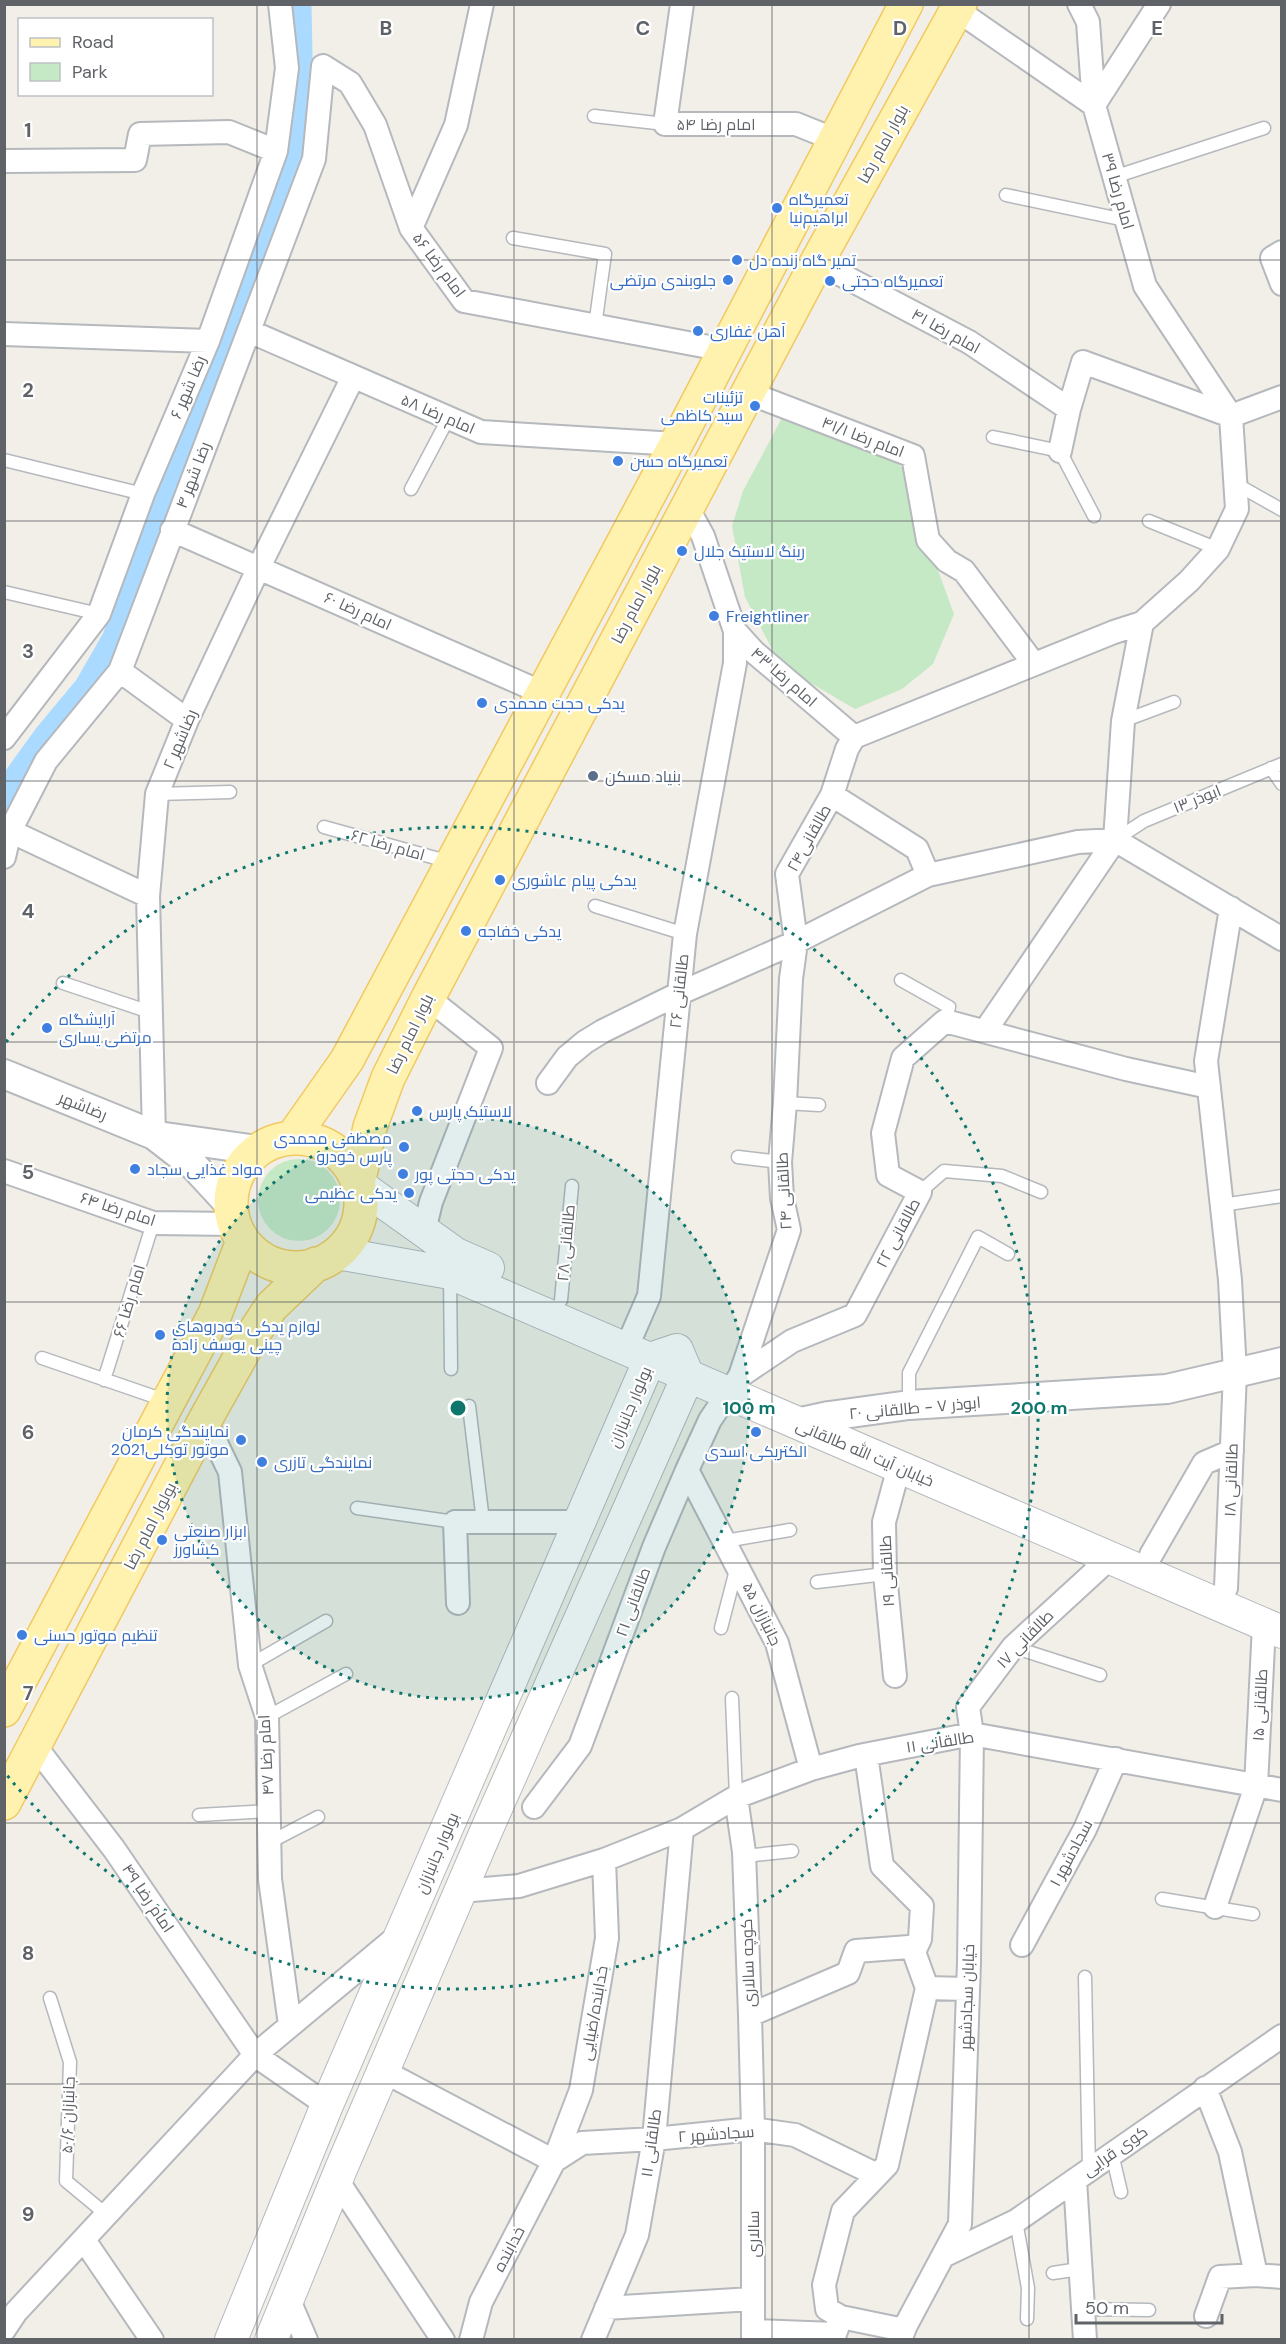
<svg xmlns="http://www.w3.org/2000/svg" width="1286" height="2344" viewBox="0 0 1286 2344" font-family="'DM Sans',Cairo,sans-serif">
	<style>
		.green { fill: #c5e8c5 }
		.lines { fill: none; stroke-linecap: round; stroke-linejoin: round }
		.canal { stroke: #aadaff; stroke-width: 21 }
		.service-casing { stroke: #b5b8bc; stroke-width: 15 }
		.minor-casing { stroke: #b5b8bc; stroke-width: 26 }
		.tertiary-casing { stroke: #b5b8bc; stroke-width: 32 }
		.secondary-casing { stroke: #b6babf; stroke-width: 34 }
		.primary-casing { stroke: #f2c960; stroke-width: 36 }
		.service { stroke: #fff; stroke-width: 12 }
		.minor { stroke: #fff; stroke-width: 22 }
		.tertiary { stroke: #fff; stroke-width: 28 }
		.secondary { stroke: #fff; stroke-width: 32 }
		.primary { stroke: #fff2af; stroke-width: 33 }
		.grid { fill: none; stroke: #5f6368; stroke-width: 1.5; stroke-opacity: 0.55 }
		.ring { fill: none; stroke: #0f766e; stroke-width: 3; stroke-dasharray: 3 6 }
		.shop-dot { fill: #3f7fe0; stroke: #fff; stroke-width: 2 }
		.service-dot { fill: #5c6f8a; stroke: #fff; stroke-width: 2 }
		.labels { text-anchor: middle; dominant-baseline: central; stroke-width: 4.5; stroke-linejoin: round; paint-order: stroke }
		.street-label { font-size: 16px; fill: #5f6368; stroke: #fff }
		.shop-label { font-size: 16px; fill: #366cbe; stroke: #fff; text-anchor: start }
		.service-label { font-size: 16px; fill: #4e5e75; stroke: #fff; text-anchor: start }
		.grid-label { font-size: 20px; text-anchor: middle; font-weight: bold; fill: #5f6368; stroke: #fff; stroke-width: 4.5; stroke-linejoin: round; paint-order: stroke }
		.centre { fill: #0f766e; stroke: #fff; stroke-width: 3 }
		.ring-label { font-size: 18px; text-anchor: middle; font-weight: bold; fill: #0f766e; stroke: #fff; stroke-width: 4.5; stroke-linejoin: round; paint-order: stroke }
	</style>
	<rect width="100%" height="100%" fill="#f1efe8"/>
	<path class="green" d="M783 416 874 446 908 472 932 554 954 614 933 664 902 689 855 709 809 682 773 651 745 597 732 526 743 491Z
		M258 1200a41 41 0 1 1 82 0a41 41 0 1 1-82 0Z"/>
	<g class="lines">
		<path class="canal" d="M4 799 16 774 45 734 85 686 113 637 191 425 230 347 288 168 303 107 301 4"/>
		<g class="service-casing">
			<path id="service" d="M594 116 665 124
				M1114 177 1264 128
				M1006 195 1125 220
				M513 238 605 254 595 326
				M993 437 1060 451 1094 516
				M4 460 143 494
				M1236 484 1282 510
				M411 489 448 419
				M1149 521 1218 549
				M4 592 99 614
				M1123 721 1174 702
				M1271 768 1282 784
				M157 794 230 792
				M324 827 450 862
				M1115 840 1144 821 1282 764
				M595 906 685 934
				M901 980 949 1007 945 1021
				M63 983 150 1012
				M785 1103 819 1105
				M738 1157 780 1162
				M920 1192 944 1171 1002 1176 1041 1192
				M1222 1205 1282 1196
				M450 1275 451 1369
				M561 1300 572 1186
				M42 1358 167 1401
				M104 1380 153 1223
				M909 1405V1373L978 1237 1008 1254
				M469 1406 483 1521
				M357 1508 455 1522
				M725 1541 790 1530
				M817 1582 885 1574
				M721 1628 737 1566
				M1013 1647 1100 1675
				M250 1665 326 1621
				M732 1698 736 1797
				M267 1717 346 1674
				M199 1815 269 1811
				M270 1842 318 1817
				M744 1856 792 1851
				M1162 1899 1253 1914
				M1085 1977 1089 2170
				M50 1998 70 2062 66 2181 107 2215
				M1112 2154 1121 2192
				M1016 2221 1028 2288 1027 2319
				M1053 2273 1079 2269
				M1082 2309 1149 2310"/>
		</g>
		<g class="minor-casing">
			<path id="minor" d="M682 4 665 124H796L836 140
				M957 10 1094 105
				M1094 105 1159 4
				M4 161 135 160 140 134 229 132 276 151
				M411 228 456 125 482 4
				M1282 252 1272 258 1282 284
				M817 262 969 342 1069 409
				M249 331 481 432 676 444
				M4 334 208 341
				M749 393 913 456 928 540 947 561 964 571 1034 664
				M1231 416 1282 397
				M1060 451 1069 409 1083 362 1231 416
				M687 507 703 536 735 631 754 652 854 737
				M172 530 543 693
				M120 671 187 720
				M854 737 1114 632 1142 623 1189 581 1218 549 1237 509 1231 416 1145 286 1094 105 1088 22 1079 4
				M4 738 99 614 143 494 208 341 276 151 287 68 280 4
				M832 795 917 849 928 875
				M10 831 148 896
				M4 857 10 831 46 761 120 671 314 159 323 66 350 83 375 125 411 228 464 301 725 350
				M985 1031 1115 840 1123 721 1142 623
				M548 1083 567 1057 585 1042 603 1031 678 994 796 942 928 875 1078 842 1115 840 1282 939
				M154 1135 148 896 157 794 187 720 259 567 353 377
				M4 1171 153 1223 235 1224
				M424 1231 431 1202 491 1048 428 998
				M626 1349 649 1296 685 934 735 663V631
				M740 1376 792 1341 855 1315 920 1192 888 1175 883 1133 903 1058 945 1021 1126 1069 1209 1087
				M205 1420 230 1472 250 1665 267 1717 270 1879 290 2025
				M687 1470 777 1643 811 1769
				M1151 1555 1204 1463 1232 1451
				M1226 1588 1235 1373 1230 1280 1206 1061 1231 908
				M458 1603 455 1522H580
				M895 1676 885 1574 884 1522 899 1467
				M35 1746 114 1849 255 2055 327 2105
				M866 1755 882 1866 922 1906 920 1939 914 1952
				M736 1797 744 1852 750 2015 753 2129V2340
				M534 1807 580 1746 654 1547 687 1470 710 1420 740 1376 789 1230 782 1198 780 1162 785 1103 791 979 796 942 787 874 832 795 847 749 854 737
				M461 1891 519 1886 604 1860 682 1829
				M1215 1907 1256 1786 1264 1625
				M1022 1945 1085 1829 1116 1759
				M750 2015 848 1973 856 1951 909 1947 914 1952 927 1988
				M383 2071 554 2161 582 2143 654 2139 753 2129 795 2135 877 2175
				M1205 2088 1230 2152 1256 2275
				M337 2180 443 2340
				M1075 2180 1085 2340
				M84 2240 152 2340
				M943 2256 1016 2221 1282 2036
				M288 2298 306 2340
				M606 2308 752 2299
				M1206 2316 1220 2277 1256 2275 1282 2277
				M841 2317 827 2309 824 2285 843 2211 887 2165 927 1988 967 1989
				M4 2330 16 2312 255 2055 399 1935
				M753 2331 835 2334 841 2317 904 2330
				M471 2340 481 2302 554 2161 581 2090 607 1938 604 1860
				M593 2340 637 2235 654 2139 682 1829 736 1797 811 1769 859 1756 972 1734 1282 1790
				M900 2340 906 2325 960 2224 969 1962 972 1734 968 1707 1013 1647 1110 1558"/>
		</g>
		<g class="tertiary-casing">
			<path id="tertiary" d="M4 1074 154 1135 194 1166 231 1206
				M158 1136 257 1150
				M797 1423 829 1416 909 1405 1167 1389 1282 1362"/>
		</g>
		<g class="secondary-casing">
			<path id="secondary" d="M358 1184 456 1254 488 1268
				M337 1253 450 1273 1282 1632
				M231 2340 327 2105 650 1359 677 1350 688 1376 487 1829 341 2169 271 2340"/>
		</g>
		<g class="primary-casing">
			<path id="primary" d="M292 1138 347 1060 676 444 906 4
				M231 1203a65 65 0 1 1 130 0a65 65 0 1 1-130 0Z
				M358 1184 370 1127 388 1078 428 998 817 262 960 4
				M4 1710 215 1314 243 1241
				M4 1803 205 1420 252 1336 271 1307 316 1264"/>
		</g>
		<use href="#service" class="service"/>
		<use href="#minor" class="minor"/>
		<use href="#tertiary" class="tertiary"/>
		<use href="#secondary" class="secondary"/>
		<use href="#primary" class="primary"/>
	</g>
	<path class="grid" d="M257 4V2340M514 4V2340M772 4V2340M1029 4V2340M4 260H1282M4 521H1282M4 781H1282M4 1042H1282M4 1302H1282M4 1563H1282M4 1823H1282M4 2084H1282"/>
	<circle cx="458" cy="1408" r="291" fill="#0f766e" fill-opacity=".12"/>
	<g class="ring">
		<circle cx="458" cy="1408" r="291"/>
		<path d="M6 1042A581 581 0 1 1 6 1774"/>
	</g>
	<g class="shop-dot">
		<circle cx="777" cy="208" r="6"/>
		<circle cx="737" cy="260" r="6"/>
		<circle cx="728" cy="280" r="6"/>
		<circle cx="830" cy="281" r="6"/>
		<circle cx="698" cy="331" r="6"/>
		<circle cx="755" cy="406" r="6"/>
		<circle cx="618" cy="461" r="6"/>
		<circle cx="682" cy="551" r="6"/>
		<circle cx="714" cy="616" r="6"/>
		<circle cx="482" cy="703" r="6"/>
		<circle cx="500" cy="880" r="6"/>
		<circle cx="466" cy="931" r="6"/>
		<circle cx="47" cy="1028" r="6"/>
		<circle cx="417" cy="1111" r="6"/>
		<circle cx="404" cy="1147" r="6"/>
		<circle cx="135" cy="1169" r="6"/>
		<circle cx="403" cy="1174" r="6"/>
		<circle cx="409" cy="1193" r="6"/>
		<circle cx="160" cy="1335" r="6"/>
		<circle cx="756" cy="1432" r="6"/>
		<circle cx="241" cy="1440" r="6"/>
		<circle cx="262" cy="1462" r="6"/>
		<circle cx="162" cy="1540" r="6"/>
		<circle cx="22" cy="1635" r="6"/>
	</g>
	<circle class="service-dot" cx="593" cy="776" r="6"/>
	<g class="labels">
		<g class="street-label">
			<text x="716" y="124">امام رضا ۵۴</text>
			<text transform="translate(883 144) rotate(-61)">بلوار امام رضا</text>
			<text transform="translate(1118 191) rotate(74)">امام رضا ۳۹</text>
			<text transform="translate(439 265) rotate(53)">امام رضا ۵۶</text>
			<text transform="translate(946 331) rotate(29)">امام رضا ۴۱</text>
			<text transform="translate(188 387) rotate(-67)">رضا شهر ۶</text>
			<text transform="translate(438 414) rotate(23)">امام رضا ۵۸</text>
			<text transform="translate(863 437) rotate(21)">امام رضا ۴۱/۱</text>
			<text transform="translate(193 475) rotate(-69)">رضا شهر ۴</text>
			<text transform="translate(636 604) rotate(-62)">بلوار امام رضا</text>
			<text transform="translate(358 611) rotate(24)">امام رضا ۶۰</text>
			<text transform="translate(784 677) rotate(41)">امام رضا ۴۳</text>
			<text transform="translate(180 739) rotate(-67)">رضاشهر ۲</text>
			<text transform="translate(1197 799) rotate(-22)">ابوذر ۱۳</text>
			<text transform="translate(809 838) rotate(-61)">طالقانی۲۴</text>
			<text transform="translate(388 845) rotate(16)">امام رضا ۶۲</text>
			<text transform="translate(679 991) rotate(-84)">طالقانی ۲۶</text>
			<text transform="translate(410 1034) rotate(-64)">بلوار امام رضا</text>
			<text transform="translate(83 1106) rotate(22)">رضاشهر</text>
			<text transform="translate(784 1191) rotate(-93)">طالقانی ۲۴</text>
			<text transform="translate(118 1209) rotate(18)">امام رضا ۶۴</text>
			<text transform="translate(898 1233) rotate(-62)">طالقانی ۲۲</text>
			<text transform="translate(566 1243) rotate(-85)">طالقانی ۲۸</text>
			<text transform="translate(129 1301) rotate(-73)">امام رضا ۶۶</text>
			<text transform="translate(630 1407) rotate(-67)">بولوار جانبازان</text>
			<text transform="translate(915 1408) rotate(-5)">ابوذر ۷ - طالقانی ۲۰</text>
			<text transform="translate(865 1453) rotate(23)">خیابان آیت الله طالقانی</text>
			<text transform="translate(1231 1480) rotate(-88)">طالقانی ۱۸</text>
			<text transform="translate(150 1526) rotate(-63)">بولوار امام رضا</text>
			<text transform="translate(887 1571) rotate(-93)">طالقانی ۱۹</text>
			<text transform="translate(633 1602) rotate(-70)">طالقانی ۲۱</text>
			<text transform="translate(762 1614) rotate(64)">جانبازان ۵۵</text>
			<text transform="translate(1025 1639) rotate(-46)">طالقانی ۱۷</text>
			<text transform="translate(1260 1705) rotate(-87)">طالقانی ۱۵</text>
			<text transform="translate(940 1742) rotate(-9)">طالقانی ۱۱</text>
			<text transform="translate(266 1755) rotate(-93)">امام رضا ۴۷</text>
			<text transform="translate(437 1853) rotate(-67)">بولوار جانبازان</text>
			<text transform="translate(1071 1853) rotate(-62)">سجادشهر ۱</text>
			<text transform="translate(148 1898) rotate(56)">امام رضا ۴۹</text>
			<text transform="translate(748 1963) rotate(-92)">کوچه سالاری</text>
			<text transform="translate(967 1997) rotate(-88)">خیابان سجادشهر</text>
			<text transform="translate(594 2013) rotate(-80)">خدابنده/ضیایی</text>
			<text transform="translate(68 2115) rotate(-88)">جانبازان ۵۰/۶</text>
			<text transform="translate(716 2134) rotate(-4)">سجادشهر ۲</text>
			<text transform="translate(651 2143) rotate(-82)">طالقانی ۱۱</text>
			<text transform="translate(1115 2151) rotate(-35)">کوی قرایی</text>
			<text transform="translate(753 2234) rotate(-90)">سالاری</text>
			<text transform="translate(509 2249) rotate(-62)">خدابنده</text>
		</g>
		<g class="shop-label">
			<text x="789" y="199">تعمیرگاه<tspan x="789" dy="18">ابراهیم‌نیا</tspan></text>
			<text x="749" y="260">تمیر گاه زنده دل</text>
			<text x="716" y="280" text-anchor="end">جلوبندی مرتضی</text>
			<text x="842" y="281">تعمیرگاه حجتی</text>
			<text x="710" y="331">آهن غفاری</text>
			<text x="743" y="397" text-anchor="end">تزئینات<tspan x="743" dy="18">سید کاظمی</tspan></text>
			<text x="630" y="461">تعمیرگاه حسن</text>
			<text x="694" y="551">رینگ لاستیک جلال</text>
			<text x="726" y="616">Freightliner</text>
			<text x="494" y="703">یدکی حجت محمدی</text>
			<text x="512" y="880">یدکی پیام عاشوری</text>
			<text x="478" y="931">یدکی خفاجه</text>
			<text x="59" y="1019">آرایشگاه<tspan x="59" dy="18">مرتضی یساری</tspan></text>
			<text x="429" y="1111">لاستیک پارس</text>
			<text x="392" y="1138" text-anchor="end">مصطفی محمدی<tspan x="392" dy="18">پارس خودرو</tspan></text>
			<text x="147" y="1169">مواد غذایی سجاد</text>
			<text x="415" y="1174">یدکی حجتی پور</text>
			<text x="397" y="1193" text-anchor="end">یدکی عظیمی</text>
			<text x="172" y="1326">لوازم یدکی خودروهای<tspan x="172" dy="18">چینی یوسف زاده</tspan></text>
			<text x="229" y="1431" text-anchor="end">نمایندگی کرمان<tspan x="229" dy="18">موتور توکلی2021</tspan></text>
			<text x="756" y="1451" text-anchor="middle">الکتریکی اسدی</text>
			<text x="274" y="1462">نمایندگی تازری</text>
			<text x="174" y="1531">ابزار صنعتی<tspan x="174" dy="18">کشاورز</tspan></text>
			<text x="34" y="1635">تنظیم موتور حسنی</text>
		</g>
		<g class="service-label">
			<text x="605" y="776">بنیاد مسکن</text>
		</g>
	</g>
	<g class="grid-label">
		<text x="386" y="35">B</text>
		<text x="643" y="35">C</text>
		<text x="900" y="35">D</text>
		<text x="1157" y="35">E</text>
		<text x="28" y="137">1</text>
		<text x="28" y="397">2</text>
		<text x="28" y="658">3</text>
		<text x="28" y="918">4</text>
		<text x="28" y="1179">5</text>
		<text x="28" y="1439">6</text>
		<text x="28" y="1700">7</text>
		<text x="28" y="1960">8</text>
		<text x="28" y="2221">9</text>
	</g>
	<circle cx="458" cy="1408" r="9" class="centre"/>
	<g class="ring-label">
		<text x="749" y="1414">100 m</text>
		<text x="1039" y="1414">200 m</text>
	</g>
	<rect width="1286" height="2344" fill="none" stroke="#5f6368" stroke-width="12"/>
	<rect x="18" y="18" width="195" height="78" fill="#ffffff" stroke="#bfc1c3" stroke-width="1.5"/>
	<rect x="30" y="38" width="30" height="9" fill="#fff2af" stroke="#bfc1c3" stroke-width="1.5"/>
	<text x="72" y="48" font-size="18" fill="#5f6368">Road</text>
	<rect x="30" y="63" width="30" height="18" fill="#c5e8c5" stroke="#bfc1c3" stroke-width="1.5"/>
	<text x="72" y="78" font-size="18" fill="#5f6368">Park</text>
	<path d="M1076 2314v9h146v-9" fill="none" stroke="#5f6368" stroke-width="3"/>
	<text x="1085" y="2314" font-size="18" fill="#5f6368" stroke="#ffffff" stroke-width="4.5" paint-order="stroke">50 m</text>
</svg>
